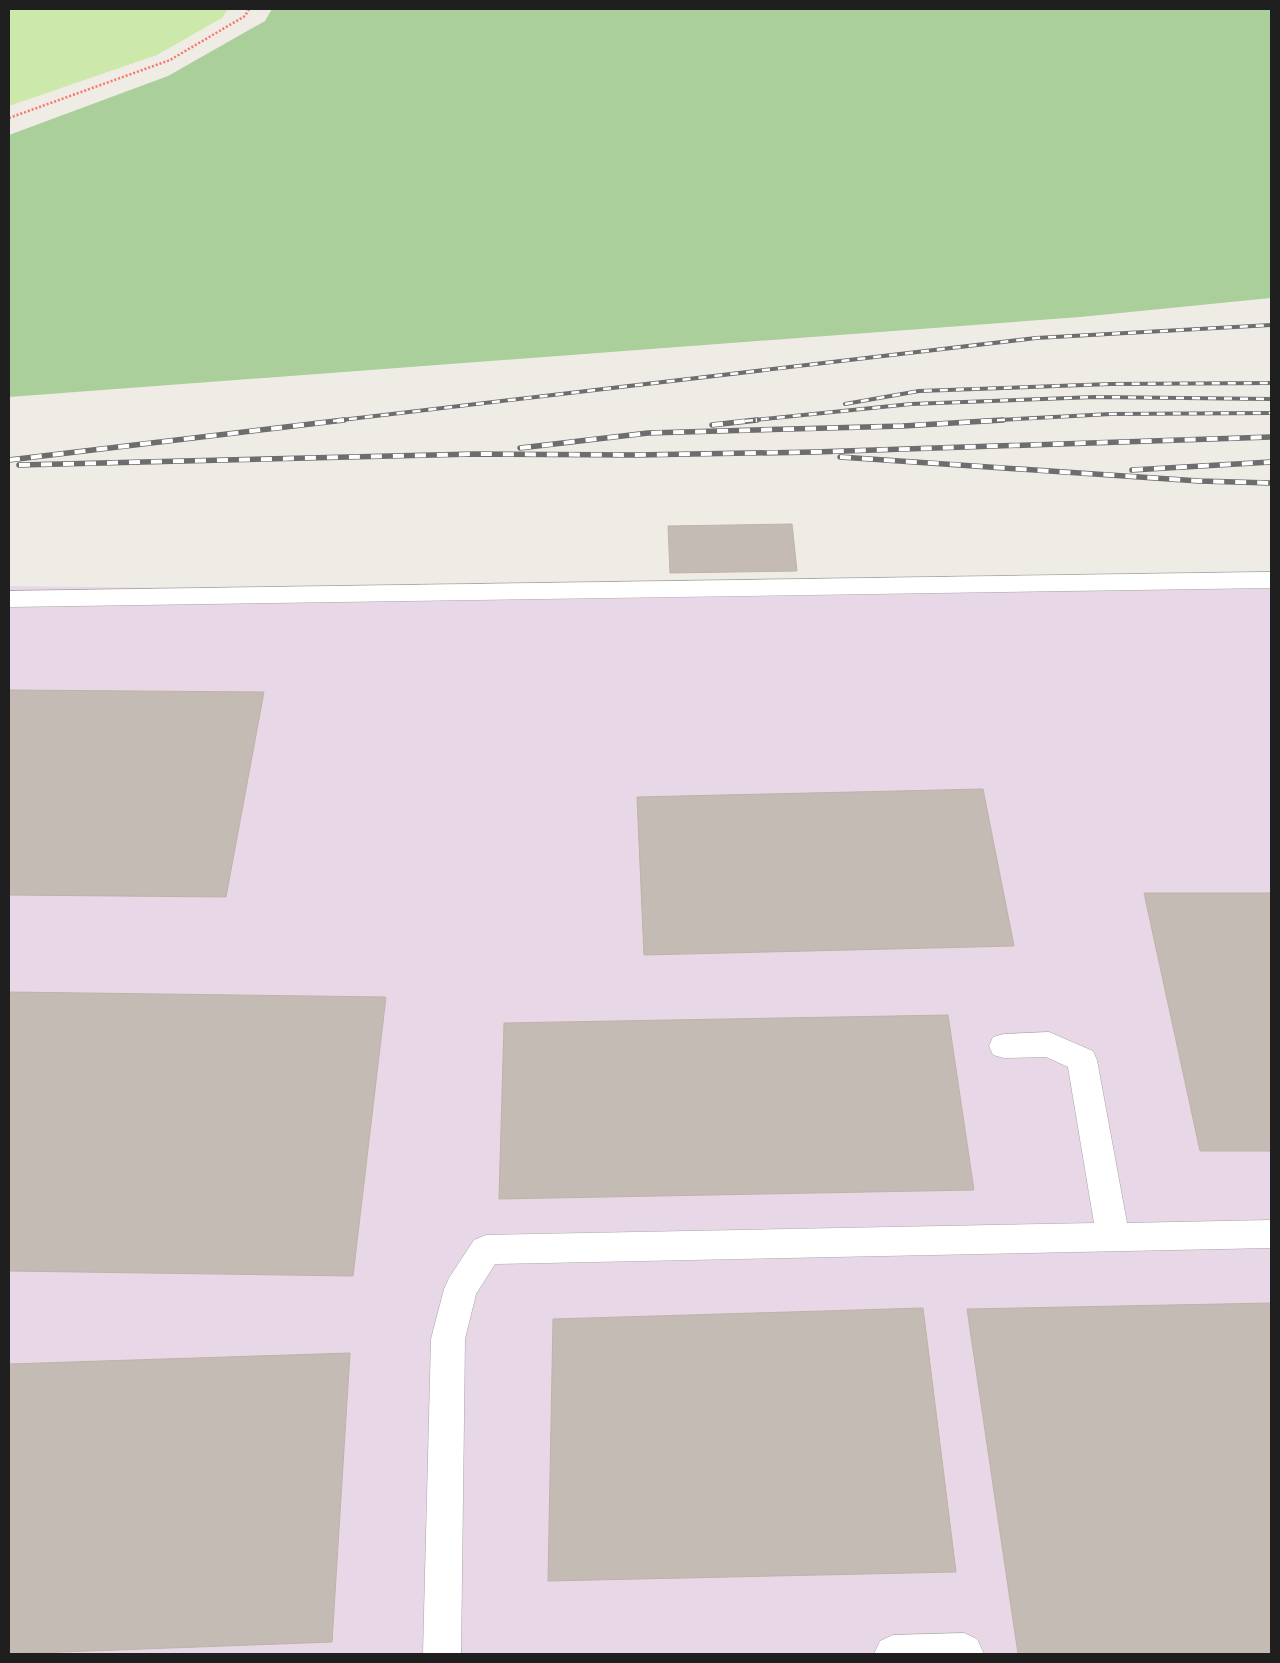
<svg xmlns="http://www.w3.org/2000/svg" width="1280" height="1663" viewBox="0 0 1280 1663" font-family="Ubuntu,sans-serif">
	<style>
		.industrial { fill: #e8d7e6 }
		.grass { fill: #cce9ab }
		.forest { fill: #abcf9a }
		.building { fill: #c4bbb4; stroke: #c1b2a7 }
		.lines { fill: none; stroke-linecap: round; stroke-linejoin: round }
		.minor-casing { stroke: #a6a6a6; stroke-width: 1 }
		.path { stroke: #f9766c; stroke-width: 2.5; stroke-dasharray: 2 2; stroke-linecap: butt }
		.minor { fill: #fff; fill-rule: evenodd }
		.rail-far1-casing { stroke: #6d6d6d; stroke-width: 4 }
		.rail-casing { stroke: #6d6d6d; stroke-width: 5.5 }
		.rail-far1 { stroke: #fff; stroke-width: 2.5; stroke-dasharray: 8; stroke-linecap: butt }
		.rail { stroke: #fff; stroke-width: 4; stroke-dasharray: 11; stroke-linecap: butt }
	</style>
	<rect width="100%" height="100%" fill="#efece5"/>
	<path class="industrial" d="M1271 574V1654H9V586L436 591Z"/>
	<path class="grass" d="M9 9H228L222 18 157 55 9 106Z"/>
	<path class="forest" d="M272 9H1271V298L1080 317 9 397V135L168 76 265 21Z"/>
	<path class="building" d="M792 524 797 571 670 573 668 526Z
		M9 690 264 692 226 897 9 895Z
		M983 789 1014 946 644 955 637 797Z
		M1144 893H1271V1151H1200Z
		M9 992 386 997 353 1276 9 1271Z
		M948 1015 974 1190 499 1199 504 1023Z
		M1271 1303V1654H1018L967 1309Z
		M923 1308 956 1572 548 1581 553 1319Z
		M350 1353 332 1642 9 1654V1364Z"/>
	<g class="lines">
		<g class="minor-casing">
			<path id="minor" d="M1271 572V588L9 607V591Z
				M1049 1032 1093 1051 1097 1060 1127 1223 1271 1220V1248L495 1264 476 1294 465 1339 461 1654H423L431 1339 444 1289 449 1278 474 1240 486 1235 1094 1223 1068 1067 1046 1057 1004 1058 993 1055 989 1046 993 1037 1004 1034Z
				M964 1633 977 1639 983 1652 982 1654H874L880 1641 893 1635Z"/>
		</g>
		<path class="path" d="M9 118 170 60 245 16 249 9"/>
		<use href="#minor" class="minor"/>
		<g class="rail-far1-casing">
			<path id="rail-far1" d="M845 404 919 391 1111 384 1271 383
				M333 421 1036 338 1271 325
				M745 421 911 404 1095 397 1271 399
				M981 421 1111 414 1271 413"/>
		</g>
		<g class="rail-casing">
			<path id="rail" d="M712 425 757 420
				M520 448 648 433 903 426 1003 420
				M840 457 1199 481 1271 483
				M9 460 344 420
				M19 465 475 454 636 455 815 452 1271 437
				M1132 470 1271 462"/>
		</g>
		<use href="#rail-far1" class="rail-far1"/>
		<use href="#rail" class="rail"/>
	</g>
	<rect width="1280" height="1663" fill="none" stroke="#1f1f1f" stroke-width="20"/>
</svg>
